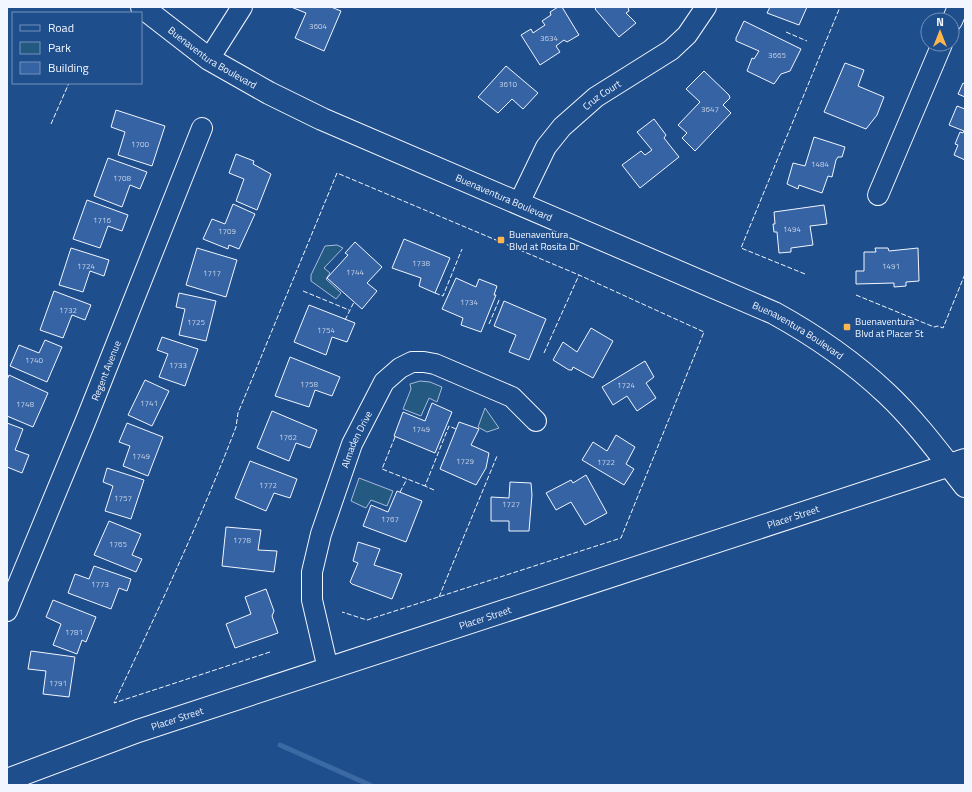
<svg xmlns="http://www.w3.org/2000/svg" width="972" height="792" viewBox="0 0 972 792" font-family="'Titillium Web',sans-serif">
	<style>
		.green { fill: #245a82; stroke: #a8bbd7 }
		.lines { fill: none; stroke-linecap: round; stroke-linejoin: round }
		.stream { stroke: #3b69a3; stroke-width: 5 }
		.building { fill: #3563a3; stroke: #f2f6ff }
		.minor-casing { stroke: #f2f6ff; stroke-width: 22 }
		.major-casing { stroke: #f2f6ff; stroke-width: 24 }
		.minor { stroke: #1f4e8c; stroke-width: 20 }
		.major { stroke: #1f4e8c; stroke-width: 22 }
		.fence { stroke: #f2f6ff; stroke-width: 1; stroke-dasharray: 5 2; stroke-linecap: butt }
		.poi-dot { fill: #ffb74d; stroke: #1f4e8c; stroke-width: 1.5 }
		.labels { text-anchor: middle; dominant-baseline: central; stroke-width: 3; stroke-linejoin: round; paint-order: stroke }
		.number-label { font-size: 8px; fill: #c3d1e8 }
		.street-label { font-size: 10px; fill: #f2f6ff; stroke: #1f4e8c }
		.poi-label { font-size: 10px; fill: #f2f6ff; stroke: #1f4e8c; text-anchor: start }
	</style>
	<rect width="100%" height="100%" fill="#1f4e8c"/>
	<path class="green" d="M337 245 343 248 324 268 330 273 326 279 341 293 336 299 311 281V275L325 246Z
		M420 381 430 382 442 387 437 402 429 398 421 416 403 409 411 389 410 384Z
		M485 408 499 428 487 432 478 427Z
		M359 478 393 491 387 506 371 500 366 508 351 501Z"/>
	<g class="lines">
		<path class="stream" d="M280 745 370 785"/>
	</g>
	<path class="building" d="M291 7H331L341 11 324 51 295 38 306 13Z
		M558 7H562L579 35 567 42 564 40 556 46 560 52 540 65 521 35 531 29 533 33 545 25 542 21 551 15 550 12Z
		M597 7H628L629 11 626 13 636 23 619 37 595 9Z
		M770 7H807L799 25 767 13Z
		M744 21 801 49 790 71 781 74 774 84 747 71 752 58 754 59 759 51 736 41V38Z
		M845 63 864 70 858 86 884 97 877 115 866 129 824 112Z
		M506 66 538 93 523 109 512 99 498 113 478 97Z
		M704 71 729 95 730 98 723 105 731 113 695 151 682 138 687 133 678 125 700 102 686 89Z
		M963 83 965 84V97L958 94Z
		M957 106 965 109V160L954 155 958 145 955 144 960 132 963 133 964 131 949 125Z
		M116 110 165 126 152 166 118 155 125 132 111 127Z
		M654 119 666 135 664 138 679 157 640 188 622 165 641 151 645 155 652 150 637 132Z
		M814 137 845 147 842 157H838L836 160 832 177 828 176 822 193 799 185 798 189 787 184 793 163 805 166Z
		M236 154 254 161 253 164 271 174 257 210 236 201 244 179 229 173Z
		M108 158 147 172 140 189 130 185 122 207 94 196Z
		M87 200 128 215 122 231 108 226 100 248 73 239Z
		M233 204 255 214 239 249 229 245 228 249 203 239 212 219 225 224Z
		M824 205 827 224 810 226 813 245 791 248V252L779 253 777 232H774L773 224H775L774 212Z
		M404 239 450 258 435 293 419 286 421 278 392 268Z
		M355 242 382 267 367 283 377 291 362 309 327 278 348 255 345 253Z
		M71 248 109 260 104 276 90 271 83 292 59 285Z
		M197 248 237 260 226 297 186 285Z
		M875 248H888L889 251 918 248 919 281 906 282V286L894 287V283L856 284V271H864V252H876Z
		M456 278 476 287 479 279 497 286 494 295H496L481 332 461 325 463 318 442 309Z
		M54 291 91 305 85 320 72 315 63 338 40 330Z
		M179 293 216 301 206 341 179 335 185 309 176 307Z
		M504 301 546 319 529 360 509 352 516 335 494 326Z
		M309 305 355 323 347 342 332 337 326 355 294 342Z
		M591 328 613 341 593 378 573 367 572 370H569L553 360 563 342 577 352Z
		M162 337 198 349 185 386 159 377 168 354 157 350Z
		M45 340 62 347 47 382 10 366 19 345 39 353Z
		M290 357 340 377 332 396 315 390 309 407 275 396Z
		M645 361 654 377 646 383 656 398 637 411 627 396 613 405 602 387Z
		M9 375 48 393 33 427 7 416V380Z
		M145 380 169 391 152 426 128 415Z
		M432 403 452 412 435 453 394 436 403 412 425 421Z
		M272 411 317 430 310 448 296 443 289 461 257 448Z
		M459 422 479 429 471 445 489 453 486 468 476 485 440 469Z
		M7 423 23 429 15 450 29 455 22 473 7 467Z
		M127 423 163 437 148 476 123 466 130 446 119 442Z
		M616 435 635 447 626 464 634 469 624 485 582 460 593 442 607 451Z
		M250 461 297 479 290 498 274 493 266 511 235 498Z
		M107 468 144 480 131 519 105 511 113 486 103 482Z
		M586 475 607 513 585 525 571 502 556 510 546 493 571 480 573 483Z
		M510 482 531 483 532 495 529 531H509V521H491V497L509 498Z
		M397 491 422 501 406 542 363 526 371 505 388 512Z
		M109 521 141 534 132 555 142 559 136 572 94 555Z
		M226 527 261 530 258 550 277 551 274 572 222 566Z
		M358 542 380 549 374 565 402 574 392 599 352 584 350 582 358 563 353 561Z
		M94 566 131 579 127 591 119 588 111 609 68 593 75 574 89 579Z
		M266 589 274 611 272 616 278 633 235 648 226 624 251 614 245 597Z
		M53 600 96 617 86 642 82 640 77 654 53 645 61 624 46 617Z
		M31 651 75 657 69 697 43 694 46 671 28 669Z"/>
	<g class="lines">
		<g class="minor-casing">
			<g id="minor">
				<path d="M952 21 958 7"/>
				<path d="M209 59 242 7"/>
				<path d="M878 195 942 44"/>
				<path id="s1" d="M519 203 546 147 562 127 596 97 671 50 687 35 706 7"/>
				<path id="s2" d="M7 611 86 420 202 128"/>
				<path id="s3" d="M328 669 312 600V572L321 534 352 444 384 382 400 368 412 362H424L435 364 512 397 536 421"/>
			</g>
		</g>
		<g class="major-casing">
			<g id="major">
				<path id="s4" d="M142 7 209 59 269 93 322 119 774 313C814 335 852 361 886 393 915 420 940 454 965 486"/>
				<path id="s5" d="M7 780 138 731 965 460"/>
			</g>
		</g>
		<use href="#minor" class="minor"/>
		<use href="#major" class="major"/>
		<path class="fence" d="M786 32 807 41
			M51 124 69 83
			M805 274 741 248 840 7
			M303 291 349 310
			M435 293 443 296 462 249
			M856 295 934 327 938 326 943 328 965 274
			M345 320 354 302
			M489 324 500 298
			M544 353 579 275
			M395 437 382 469 425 486
			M434 490 425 486 449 426 456 429
			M400 492 407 479
			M439 597 497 456
			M270 652 114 703C157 613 200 521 236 427L238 413 337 173 579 275 704 332 621 538 367 620 342 612"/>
	</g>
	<g class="poi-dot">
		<rect x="497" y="236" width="8" height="8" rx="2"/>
		<rect x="843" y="323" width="8" height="8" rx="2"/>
	</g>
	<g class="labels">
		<g class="number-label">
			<text x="318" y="26">3604</text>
			<text x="549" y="38">3634</text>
			<text x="777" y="55">3665</text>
			<text x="508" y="84">3610</text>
			<text x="710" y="109">3647</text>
			<text x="140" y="144">1700</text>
			<text x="820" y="164">1484</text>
			<text x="122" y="178">1708</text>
			<text x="102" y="220">1716</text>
			<text x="792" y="229">1494</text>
			<text x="227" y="231">1709</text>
			<text x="421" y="263">1738</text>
			<text x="86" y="266">1724</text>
			<text x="891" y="266">1491</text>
			<text x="355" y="272">1744</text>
			<text x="212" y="273">1717</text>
			<text x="469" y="302">1734</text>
			<text x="68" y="310">1732</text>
			<text x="196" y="322">1725</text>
			<text x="326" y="330">1754</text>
			<text x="34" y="360">1740</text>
			<text x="178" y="365">1733</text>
			<text x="309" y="384">1758</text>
			<text x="626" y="385">1724</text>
			<text x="149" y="403">1741</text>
			<text x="25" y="404">1748</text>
			<text x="421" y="429">1749</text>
			<text x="288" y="437">1762</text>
			<text x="141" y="456">1749</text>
			<text x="465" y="461">1729</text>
			<text x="606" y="462">1722</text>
			<text x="268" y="485">1772</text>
			<text x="123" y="498">1757</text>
			<text x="511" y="504">1727</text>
			<text x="390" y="519">1767</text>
			<text x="242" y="540">1778</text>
			<text x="118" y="544">1765</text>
			<text x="100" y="584">1773</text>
			<text x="74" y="632">1781</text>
			<text x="58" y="683">1791</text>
		</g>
		<g class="street-label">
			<text stroke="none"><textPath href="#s4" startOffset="87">Buenaventura Boulevard</textPath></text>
			<text stroke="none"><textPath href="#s1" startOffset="139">Cruz Court</textPath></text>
			<text stroke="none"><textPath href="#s4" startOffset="411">Buenaventura Boulevard</textPath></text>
			<text stroke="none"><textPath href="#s4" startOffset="734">Buenaventura Boulevard</textPath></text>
			<text stroke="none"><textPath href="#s2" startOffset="260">Regent Avenue</textPath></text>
			<text stroke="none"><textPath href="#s3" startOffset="239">Almaden Drive</textPath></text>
			<text stroke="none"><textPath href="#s5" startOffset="829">Placer Street</textPath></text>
			<text stroke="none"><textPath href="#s5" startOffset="505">Placer Street</textPath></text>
			<text stroke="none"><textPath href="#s5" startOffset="181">Placer Street</textPath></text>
		</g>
		<g class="poi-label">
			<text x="509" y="234">Buenaventura<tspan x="509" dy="12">Blvd at Rosita Dr</tspan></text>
			<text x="855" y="321">Buenaventura<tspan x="855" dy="12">Blvd at Placer St</tspan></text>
		</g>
	</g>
	<rect width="972" height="792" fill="none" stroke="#f2f6ff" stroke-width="16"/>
	<rect x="12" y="12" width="130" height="72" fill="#1f4e8c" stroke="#7391ba"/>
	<rect x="20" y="25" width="20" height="6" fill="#1f4e8c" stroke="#7391ba"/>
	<text x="48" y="32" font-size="12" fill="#f2f6ff">Road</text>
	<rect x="20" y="42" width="20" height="12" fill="#245a82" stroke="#7391ba"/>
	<text x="48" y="52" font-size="12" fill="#f2f6ff">Park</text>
	<rect x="20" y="62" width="20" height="12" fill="#3563a3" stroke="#7391ba"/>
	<text x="48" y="72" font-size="12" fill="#f2f6ff">Building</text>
	<g transform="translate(940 32)"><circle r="19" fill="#1f4e8c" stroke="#7391ba"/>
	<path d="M0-3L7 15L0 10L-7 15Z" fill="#ffb74d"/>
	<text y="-6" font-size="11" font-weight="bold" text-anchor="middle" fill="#f2f6ff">N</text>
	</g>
</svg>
